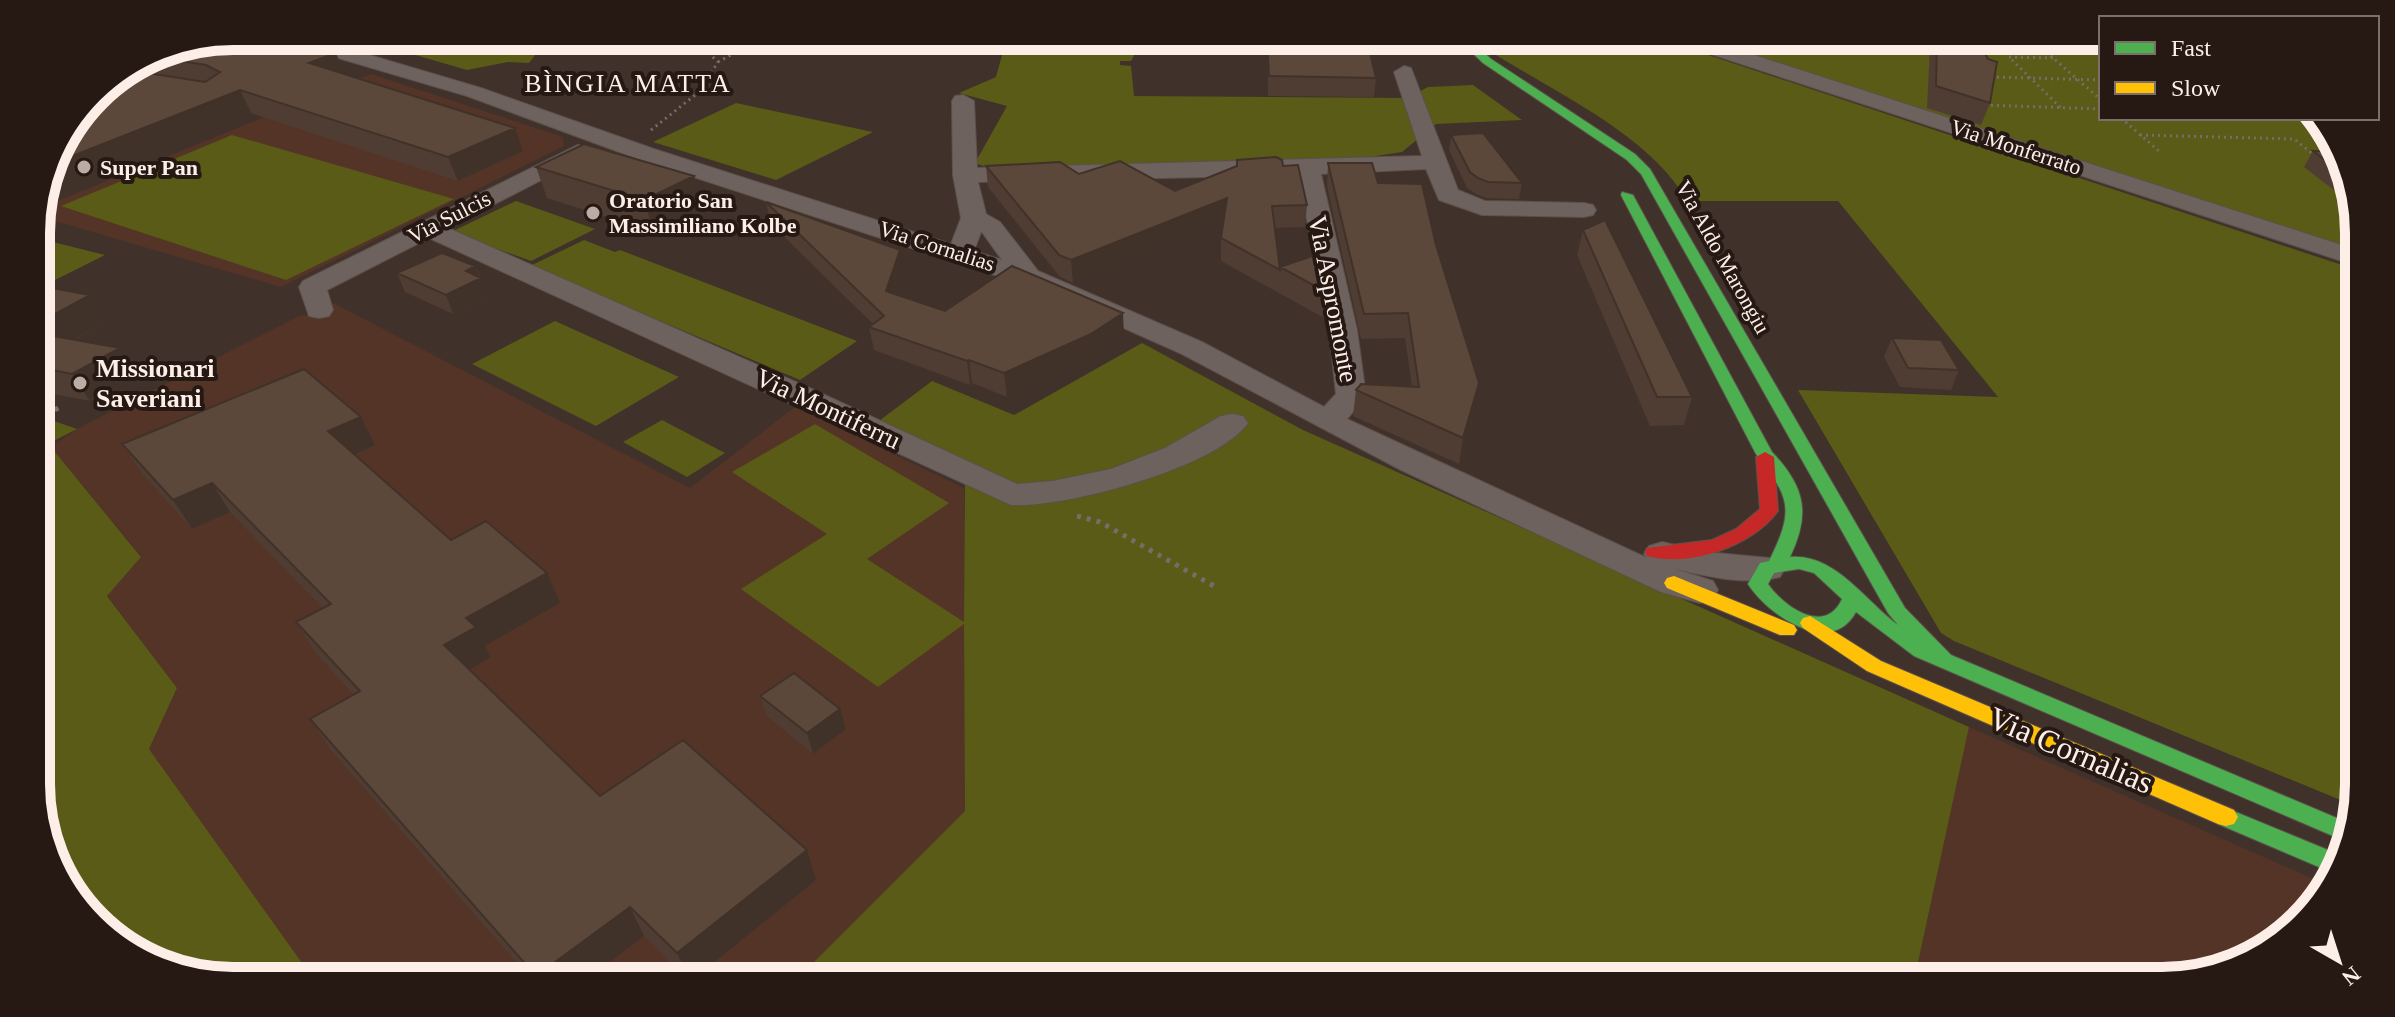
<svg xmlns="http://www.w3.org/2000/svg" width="2395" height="1017" viewBox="0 0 2395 1017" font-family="'Times New Roman',serif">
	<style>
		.built { fill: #553428 }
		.green { fill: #595b16 }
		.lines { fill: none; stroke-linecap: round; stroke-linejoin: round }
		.street-casing { stroke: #5d504b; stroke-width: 2 }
		.fast-casing { stroke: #5d504b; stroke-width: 2 }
		.slow-casing { stroke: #5d504b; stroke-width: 2 }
		.jam-casing { stroke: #5d504b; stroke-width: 2 }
		.path-far1 { stroke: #776c68; stroke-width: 3; stroke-dasharray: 2 4; stroke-linecap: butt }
		.path { stroke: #776c68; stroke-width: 5; stroke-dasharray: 4 6; stroke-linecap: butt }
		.street { fill: #6e625e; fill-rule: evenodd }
		.fast { fill: #4caf50; fill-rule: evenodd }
		.slow { fill: #ffc107; fill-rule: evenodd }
		.jam { fill: #c62828; fill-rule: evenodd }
		.wall { fill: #4f3d33 }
		.shaded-wall { fill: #403229 }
		.building { fill: #5c473b; stroke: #403229; stroke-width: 2 }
		.poi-dot { fill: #bbaca6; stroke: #261914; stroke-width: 3 }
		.labels { text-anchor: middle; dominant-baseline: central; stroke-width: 8; stroke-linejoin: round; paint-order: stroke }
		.far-street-label { font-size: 22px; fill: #fdeee8; stroke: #261914 }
		.far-poi-label { font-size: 22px; font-weight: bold; fill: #fdeee8; stroke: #261914; text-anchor: start }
		.far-quarter-label { font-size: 26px; letter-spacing: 2px; fill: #fdeee8; stroke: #261914 }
		.street-label { font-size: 26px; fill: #fdeee8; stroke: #261914 }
		.poi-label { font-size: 26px; font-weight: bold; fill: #fdeee8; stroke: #261914; text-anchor: start }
		.near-street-label { font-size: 32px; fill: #fdeee8; stroke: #261914 }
		.rim { fill: none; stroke: #fdeee8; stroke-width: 10 }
	</style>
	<rect width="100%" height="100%" fill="#40312b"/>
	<path class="built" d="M371 74 563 137 564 146 281 287 38 216 40 208Z
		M333 303 690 488 795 407 964 488 965 811 795 981H315L149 749 177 688 107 595 141 556 55 452 56 444 77 429 299 316 325 314Z
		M1969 727 2325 884 2281 940 2174 981H1914Z"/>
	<path class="green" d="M419 36H559L568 38H548L537 42 536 45 542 46 529 63 508 62 467 70 405 52Z
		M1014 36H1396L1397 39C1377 55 1361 51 1336 48L1136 52 1131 61H1120V65L1131 66 1134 96 1407 98 1428 87 1473 85 1522 120 1436 124 1402 152 1350 160 989 168 975 163 1007 106 959 93 996 77 1002 55Z
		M1651 36 2357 270 2359 784 2355 806 1954 641 1941 633 1798 390 1998 397 1838 201H1687C1652 137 1557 93 1496 55L1481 39Z
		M1692 36H2101V118H2320L2357 207V250Z
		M736 103 873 132 776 180 653 142Z
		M232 135 454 199 286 280 61 206Z
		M516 201 595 229 531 261 451 232Z
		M37 238 105 255 37 289Z
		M584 240 615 252 620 250 857 341 800 380 530 266Z
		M555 321 679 377 596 426 472 364Z
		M1142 343 1303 430 1969 727 1914 981H795L965 811 964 624 878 687 741 589 827 534 732 472 815 424 949 503 867 559 964 622 965 467 875 424 932 381 1014 415Z
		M37 420H51L77 429 42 447 55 452 141 557 107 596 177 688 149 749 315 981H233L158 966 77 904 38 810Z
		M662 420 725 453 687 477 623 442Z"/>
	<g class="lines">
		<g class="street-casing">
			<path id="street" d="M274 36H305L481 88 654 149 951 244 961 218 953 175 952 101 955 96 963 95 974 101 977 168 1422 156 1394 72 1404 66 1411 68 1458 190 1485 201 1584 203 1593 205 1596 210 1593 215 1584 217 1482 215 1439 200 1426 169 1321 174 1357 330 1366 396 1347 419 1647 558 1644 554 1649 546 1662 542 1706 552 1780 559 1785 568 1780 577C1746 586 1705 576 1672 568L1713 581 1718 590 1713 599 1700 603 1661 592 1401 470 1182 354 1034 288 638 159 467 96 277 40ZM1298 175 1329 330 1336 394 1324 407 1202 342 1038 271 1000 222 986 214 978 182ZM981 232H982L1002 260 974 251Z
				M750 36H808C798 46 760 46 750 36Z
				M1665 36H1695L2357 250V266L1668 40Z
				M578 145 586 147 590 152 586 157 448 228 814 390 1017 484 1053 481 1111 469 1165 448 1221 416 1232 414 1243 416 1248 423C1216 468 1065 508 1011 505L429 238 327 290 333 310 329 316 319 318 309 316 299 287 303 281Z"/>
		</g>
		<g class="fast-casing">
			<path id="fast" d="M1455 36H1466L1491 59 1635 154 1650 169 1905 608 1951 655 2351 824 2347 842 1914 656 1856 612C1830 659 1767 614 1748 584L1760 563 1769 561C1795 509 1790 498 1756 454L1621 195 1622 192 1633 195 1772 452C1805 487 1811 513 1790 557 1835 553 1865 601 1898 625L1888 613 1641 174 1627 160 1483 63ZM1799 569 1814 573 1842 599C1825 636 1784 607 1768 584L1774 573Z
				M2226 808 2345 857 2344 859 2333 873 2218 824 2214 817 2218 810Z"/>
		</g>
		<g class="slow-casing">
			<path id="slow" d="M1674 576 1794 625 1797 630 1794 635H1780L1667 588 1664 583 1667 578Z
				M1810 616 1881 661 2234 810 2238 817 2234 824 2226 826 2218 824 1867 671 1803 628 1800 623 1803 618Z"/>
		</g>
		<g class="jam-casing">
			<path id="jam" d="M1765 452 1774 457 1778 511C1753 546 1689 568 1647 556L1645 552 1647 548 1712 540 1736 529 1760 509 1756 457Z"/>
		</g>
		<path class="path-far1" d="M1789 36 1799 52
			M2028 36 2101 100
			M2094 36H2101
			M2053 58 2009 57 2061 108
			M718 62 742 49
			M1991 77 2101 80
			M1985 105 2101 109
			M2121 118 2160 152
			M651 130 699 92 718 62 691 36
			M2140 135 2294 139 2317 157"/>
		<path class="path" d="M37 419 62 406
			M1077 516 1100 522 1214 586"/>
		<use href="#street" class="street"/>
		<use href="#fast" class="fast"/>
		<use href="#slow" class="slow"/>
		<use href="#jam" class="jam"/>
	</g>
	<path class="wall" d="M1267 36 1376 78 1374 97 1268 96Z
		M1934 36H1957L1990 103 1981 125 1927 108 1930 47Z
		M158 51 344 74 523 151 458 181 251 113 42 198 56 146 103 85Z
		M2306 118H2320L2326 133Z
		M1451 135 1522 183 1519 199 1486 198 1476 194 1467 188 1449 150Z
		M2313 151 2334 152 2357 208 2304 167Z
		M1328 163 1378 183 1475 408 1459 464 1353 416 1356 390 1412 387 1405 338 1361 339 1327 186Z
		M986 166 1079 174 1175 191 1283 166 1307 205 1305 227 1275 228 1280 270 1279 293 1221 261V238L1224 221 1073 283 1060 277 988 187Z
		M536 167 694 176 703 207 654 232 547 198Z
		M766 202 903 272 896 294 945 311 1124 336 1092 358 1007 397 972 383 970 385 874 350 869 327 873 324 771 224Z
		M1583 230 1692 397 1684 425 1650 426 1577 255Z
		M475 266 489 296 453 314 405 292 397 273Z
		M1280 267 1326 292 1324 318 1279 293Z
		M37 289 106 321 75 340 137 376 90 401 37 391Z
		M1892 338 1959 370 1951 390 1900 387 1884 357Z
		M122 444 375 445 355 455 451 540 547 573 560 603 485 646 491 657 469 669 600 796 816 880 691 981H689L644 936 585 981H533L330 749 310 719 354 695 315 652 296 622 323 608 230 512 192 529 141 472Z
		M760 696 846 729 813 754 767 716Z"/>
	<path class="shaded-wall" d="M336 53 345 75 309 63Z
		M240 90 251 113 42 198 52 164Z
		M515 128 523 151 458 181 448 157Z
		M694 176 703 207 654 232 644 200Z
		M1227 198V220L1073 283 1071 260Z
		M900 250 903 272 890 314 886 291Z
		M475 266 480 279 481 278 489 296 453 314 446 295 466 271Z
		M90 295 106 321 43 358 37 349V324Z
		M1123 313 1124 336 1092 358 1007 397 1004 373Z
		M120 348 137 376 90 401 72 374Z
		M969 360 972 383 970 385 967 361Z
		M1479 383 1475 408 1459 464 1463 438Z
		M361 417 375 445 343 460 328 431Z
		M212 483 230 512 192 529 173 500Z
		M547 573 560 603 485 646 491 657 460 675 444 645 466 618Z
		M840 709 846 729 813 754 807 733Z
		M807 850 816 880 691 981H690L677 953Z
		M630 907 644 936 585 981H539L536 976Z"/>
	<path class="building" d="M233 36H272L336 53 309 63 515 128 448 157 240 90 52 164 56 146 103 85 128 70 205 82 220 72 206 65 150 56 158 51Z
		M1267 36H1366L1376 78 1269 76Z
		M1937 36H1957L1982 48 1988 59 1997 62 1990 103 1936 86Z
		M1483 133 1522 183 1488 182 1478 178 1470 172 1451 135Z
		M584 144 694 176 644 200 536 167Z
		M2313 151 2334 152 2343 173Z
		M1276 157 1282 160 1283 166 1298 165 1307 205 1272 206 1280 270 1221 238 1227 198 1071 260 1059 255 986 166 1060 162 1079 174 1120 161 1175 191 1237 166V160Z
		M1328 163H1372L1378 183 1422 184 1436 245 1479 383 1463 438 1356 390 1361 384 1419 387 1408 313 1364 314Z
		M766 202 900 250 886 291 945 311 1012 266 1123 313 1091 334 1004 373 969 360 967 361 869 327 884 316Z
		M1605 220 1692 397H1657L1583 230Z
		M442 253 475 266 466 271 481 278 446 295 397 273Z
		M1318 254 1326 292 1280 267Z
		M41 286 90 295 37 324V289Z
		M37 333 120 348 72 374 37 367Z
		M1892 338 1941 340 1959 370 1908 368Z
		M304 369 361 417 328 431 451 540 486 521 547 573 466 618 476 627 444 645 600 796 683 740 807 850 677 953 630 907 536 976 310 719 360 691 296 622 331 604 212 483 173 500 122 444Z
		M794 673 840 709 807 733 760 696Z"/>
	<g class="poi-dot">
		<circle cx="84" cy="167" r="8"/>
		<circle cx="593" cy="213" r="8"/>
		<circle cx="80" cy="383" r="8"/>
	</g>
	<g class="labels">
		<g class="far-street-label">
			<text transform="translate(2016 147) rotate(18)">Via Monferrato</text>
			<text transform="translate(449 217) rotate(-27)">Via Sulcis</text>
			<text transform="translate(937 246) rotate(18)">Via Cornalias</text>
			<text transform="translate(1723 257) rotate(61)">Via Aldo Marongiu</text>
		</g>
		<g class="far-poi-label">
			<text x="100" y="167">Super Pan</text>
			<text x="609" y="200">Oratorio San<tspan x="609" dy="25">Massimiliano Kolbe</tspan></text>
		</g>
		<g class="far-quarter-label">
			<text x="628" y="83">BÌNGIA MATTA</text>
		</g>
		<g class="street-label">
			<text transform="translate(1333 299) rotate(79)">Via Aspromonte</text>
			<text transform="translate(828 409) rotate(25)">Via Montiferru</text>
		</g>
		<g class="poi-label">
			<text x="96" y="368">Missionari<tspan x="96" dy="30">Saveriani</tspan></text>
		</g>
		<g class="near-street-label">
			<text transform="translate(2071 750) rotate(23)">Via Cornalias</text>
		</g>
	</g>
	<path d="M0 0H2395V1017H0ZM233 50H2162A183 183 0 0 1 2345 233V784A183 183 0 0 1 2162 967H233A183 183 0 0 1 50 784V233A183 183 0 0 1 233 50Z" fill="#261914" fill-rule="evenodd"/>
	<path class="rim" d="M233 50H2162A183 183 0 0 1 2345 233V784A183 183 0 0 1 2162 967H233A183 183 0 0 1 50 784V233A183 183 0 0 1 233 50Z"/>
	<rect x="2099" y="16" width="280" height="104" fill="#261914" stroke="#7c6e69" stroke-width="2"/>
	<rect x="2115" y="42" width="40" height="12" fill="#4caf50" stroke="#7c6e69" stroke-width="2"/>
	<text x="2171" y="56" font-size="24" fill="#fdeee8">Fast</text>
	<rect x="2115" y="82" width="40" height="12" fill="#ffc107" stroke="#7c6e69" stroke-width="2"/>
	<text x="2171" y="96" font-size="24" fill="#fdeee8">Slow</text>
	<g transform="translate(2339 961) rotate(141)" stroke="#261914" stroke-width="6" paint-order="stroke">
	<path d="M0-6L14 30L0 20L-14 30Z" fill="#fdeee8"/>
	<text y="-12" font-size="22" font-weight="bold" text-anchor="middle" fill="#fdeee8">N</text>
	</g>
</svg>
